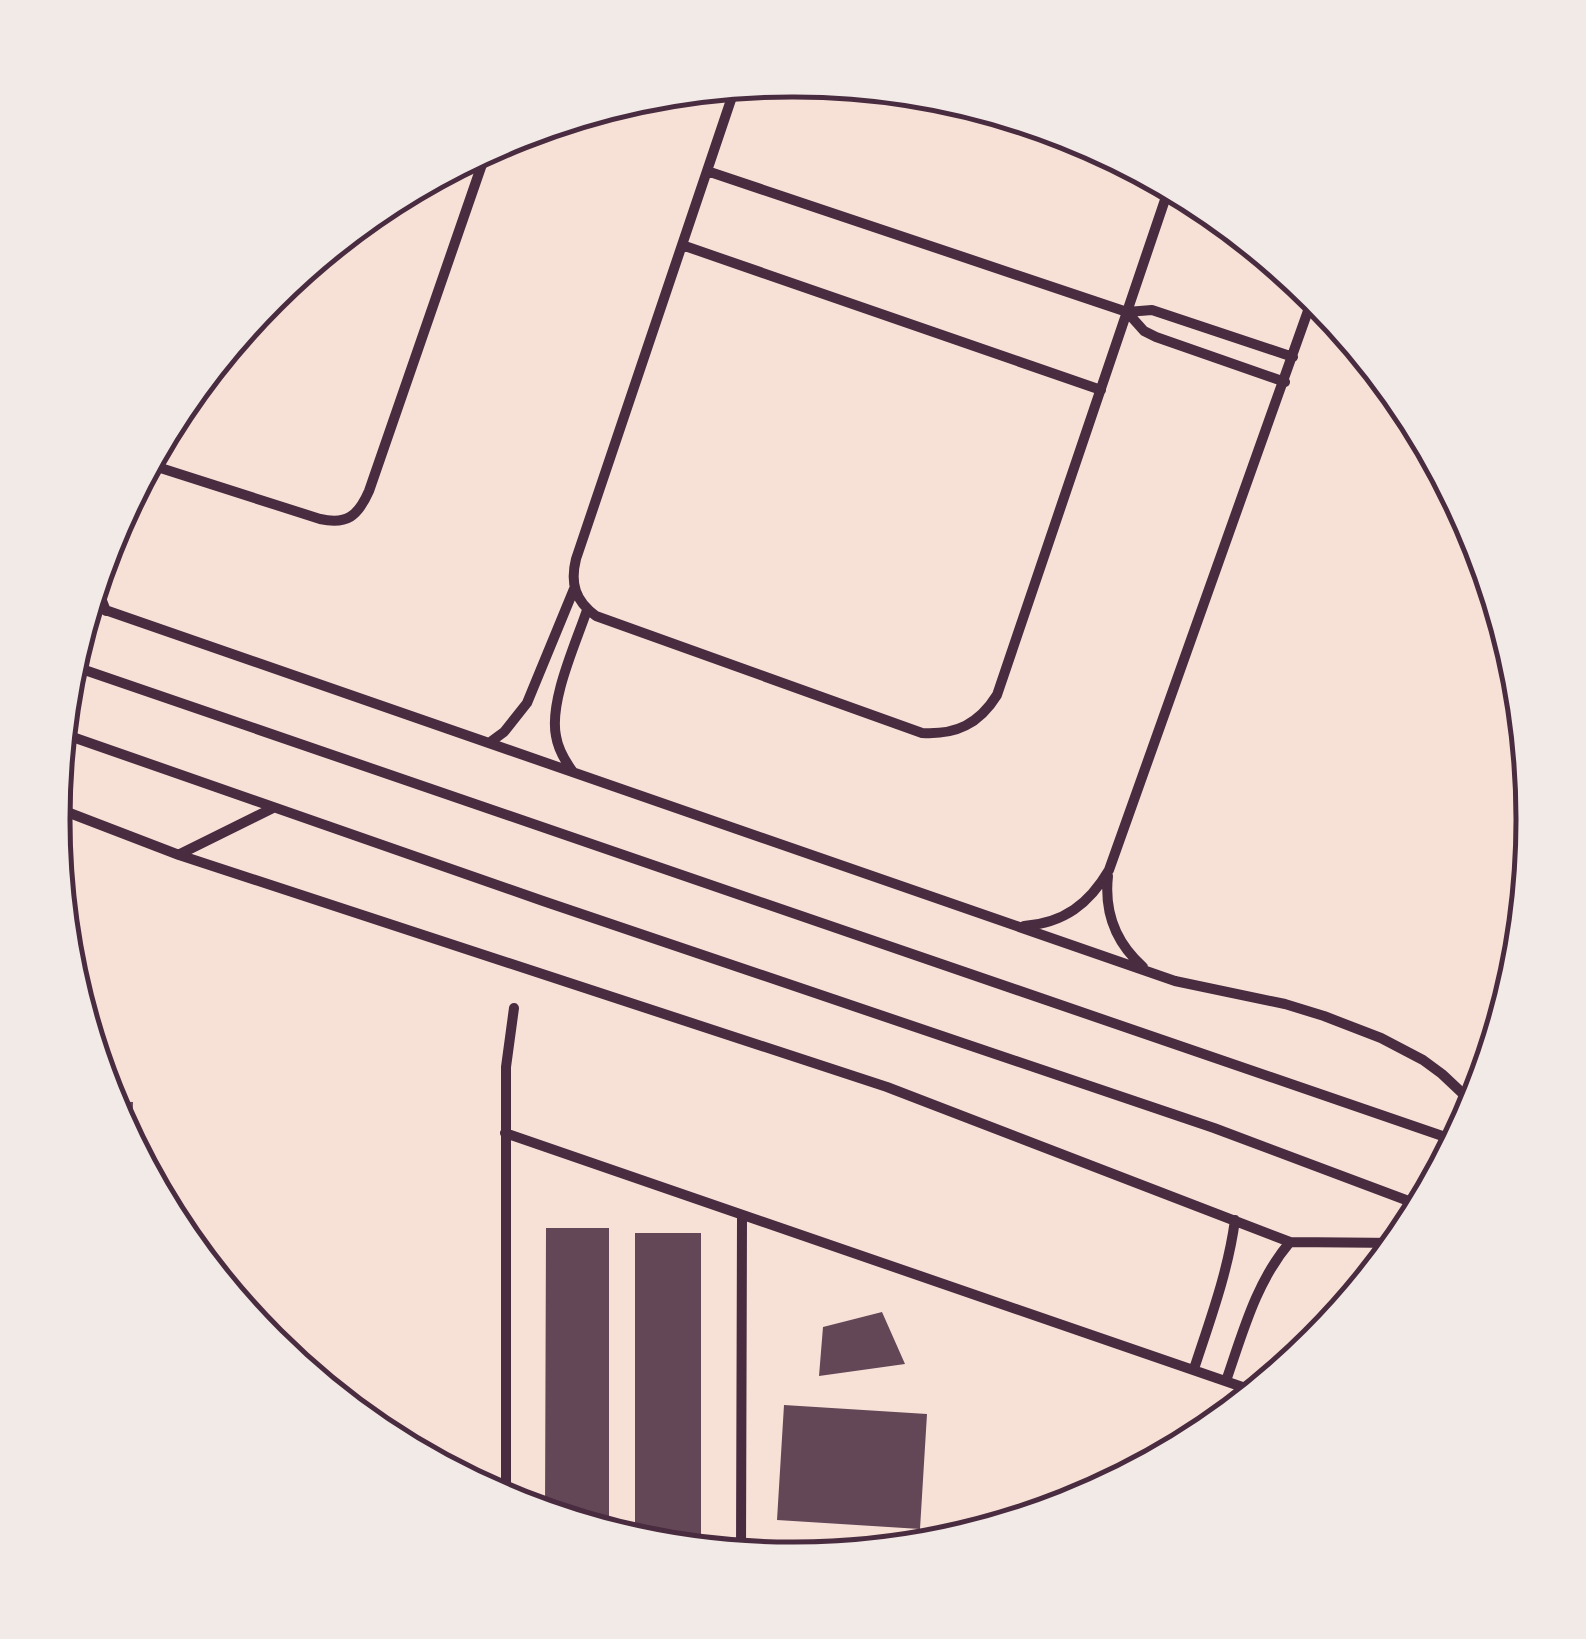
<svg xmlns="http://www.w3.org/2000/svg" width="1586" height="1639" viewBox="0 0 1586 1639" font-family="Ubuntu,sans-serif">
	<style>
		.building { fill: #644757 }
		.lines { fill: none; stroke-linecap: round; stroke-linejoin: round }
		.minor { stroke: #4a2c40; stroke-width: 10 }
		.rim { fill: none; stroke: #4a2c40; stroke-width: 5 }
	</style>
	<rect width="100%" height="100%" fill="#f7e1d7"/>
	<path class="building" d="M108 1101 133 1102 132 1146 109 1102Z
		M546 1228H609V1534L545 1514Z
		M635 1233H701V1551L648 1546 635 1542Z
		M882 1312 905 1364 819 1376 823 1327Z
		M784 1405 927 1414 920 1529 777 1520Z
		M778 1551 845 1552 846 1555 792 1560 777 1559Z"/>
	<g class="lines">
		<path class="minor" d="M736 85 576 559C570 583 575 601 596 616L922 733C956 735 979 724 997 695L1170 185
			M707 171 1127 312 1152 310 1293 357
			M682 245 1101 390
			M1127 312 1144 331 1156 337 1285 382
			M148 464 320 519C347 525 358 516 369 491L488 147
			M97 575 101 598 106 611
			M88 604 1175 981 1285 1004 1324 1016 1381 1038 1423 1060 1442 1074 1476 1106
			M70 665 1457 1141
			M61 733 543 901 1214 1128 1422 1206
			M489 743 504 732 527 703 574 589
			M573 772C565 761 558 749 556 736 549 701 576 643 587 610
			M54 807 179 855 887 1087 1290 1242 1399 1243
			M180 854 273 808
			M1108 876C1104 912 1116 943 1143 967
			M1024 926C1064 923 1089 904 1109 870L1314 294
			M505 1133 1257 1392
			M1194 1369C1210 1320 1228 1272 1235 1220
			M1226 1381C1243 1332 1256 1282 1290 1242
			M506 1502V1067L514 1008
			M741 1555 742 1216"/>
	</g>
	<path d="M0 0H1586V1639H0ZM792 97H794A722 722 0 0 1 1516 819V820A722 722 0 0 1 794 1542H792A722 722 0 0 1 70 820V819A722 722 0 0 1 792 97Z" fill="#f1eae7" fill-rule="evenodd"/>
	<path class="rim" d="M792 97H794A722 722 0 0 1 1516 819V820A722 722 0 0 1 794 1542H792A722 722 0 0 1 70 820V819A722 722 0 0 1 792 97Z"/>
</svg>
